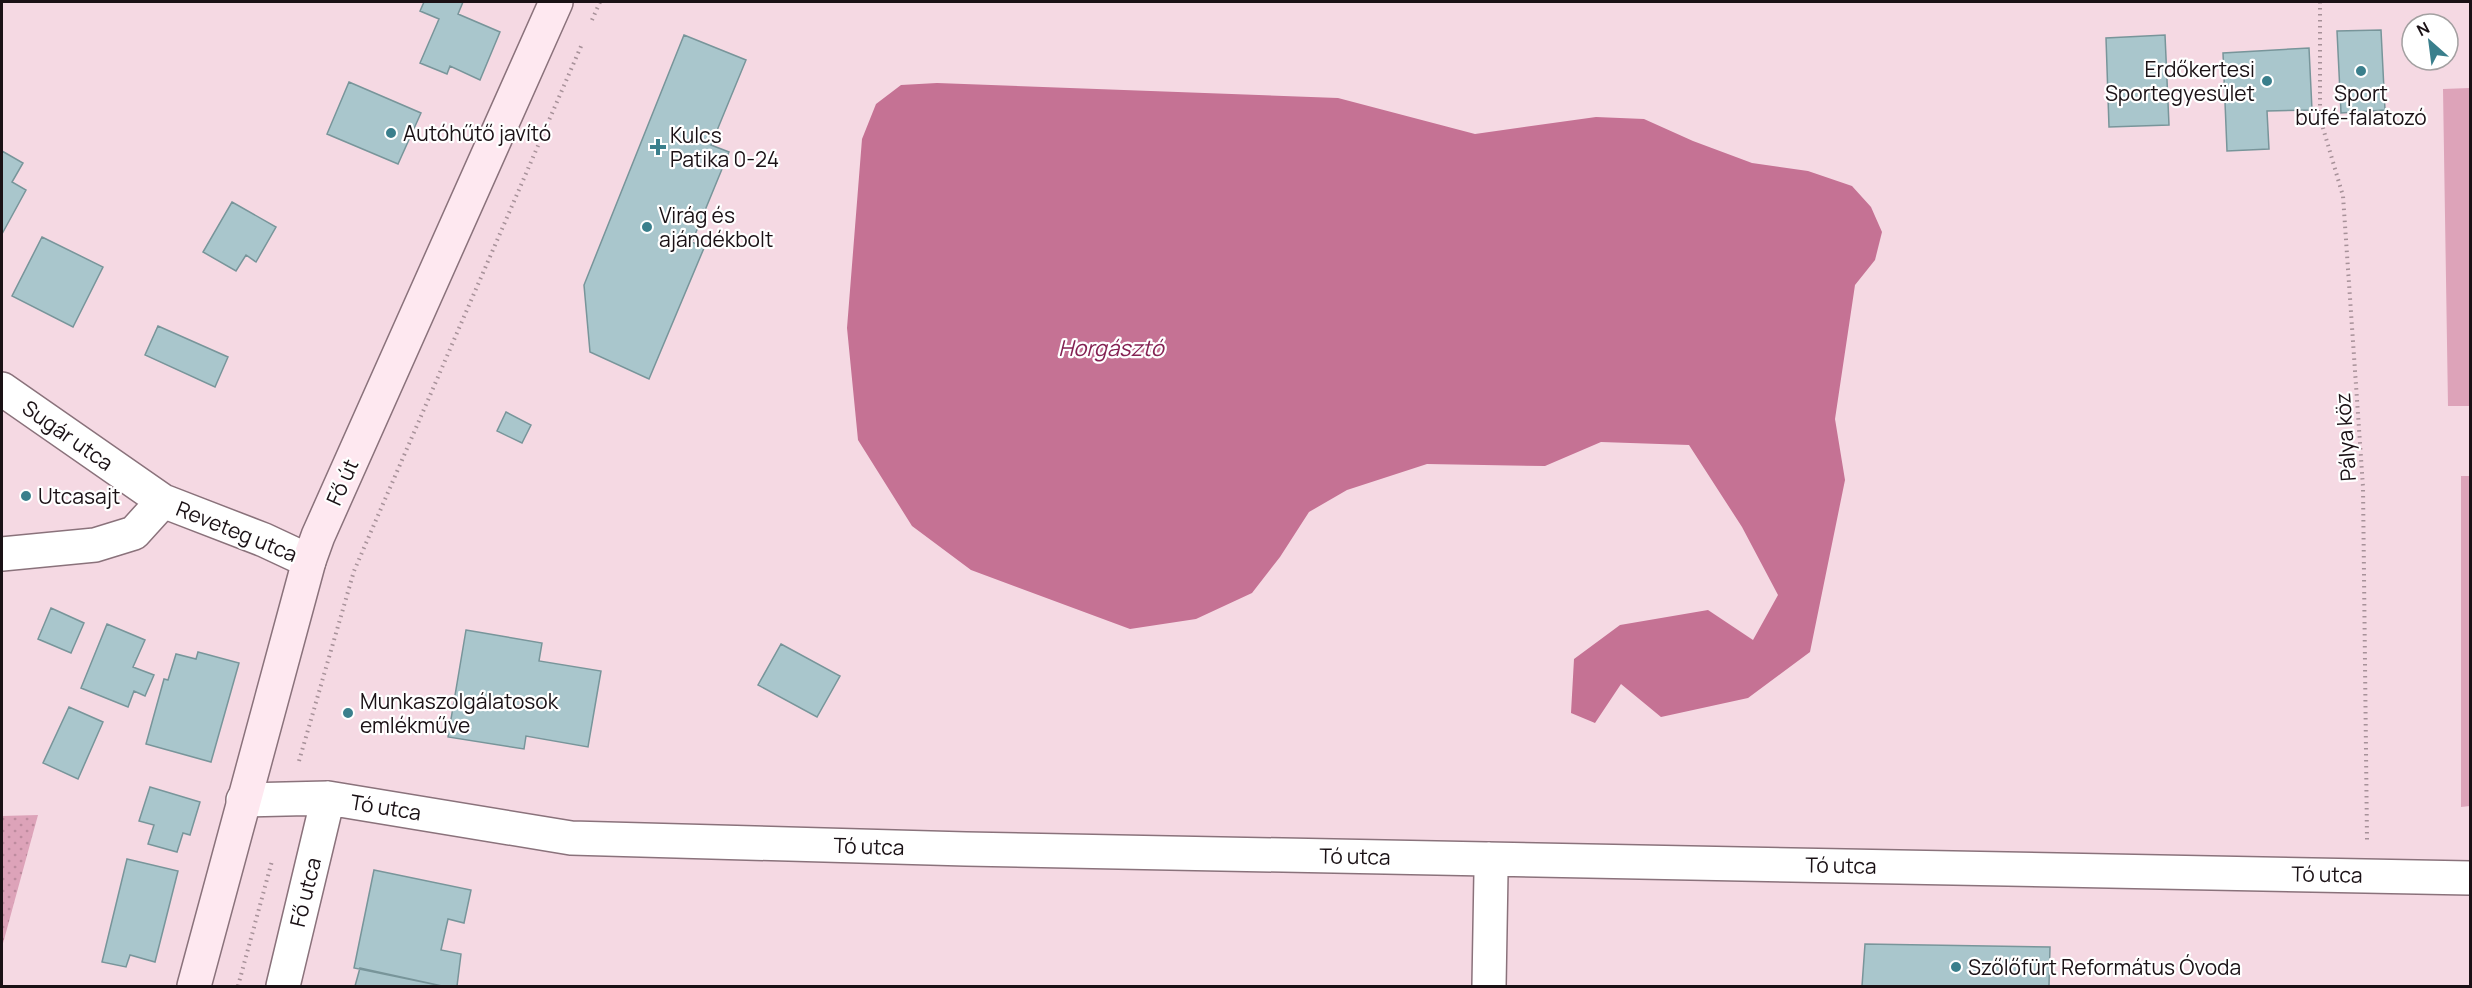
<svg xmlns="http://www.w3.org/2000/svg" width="2472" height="988" viewBox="0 0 2472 988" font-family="Manrope,sans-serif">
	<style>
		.garden { fill: url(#garden-dots) }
		.pitch { fill: #dda3b9 }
		.water { fill: #c57294 }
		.building { fill: #a9c6cc; stroke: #78959a; stroke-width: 1.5 }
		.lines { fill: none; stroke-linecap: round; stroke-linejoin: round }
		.street-casing { stroke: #8a727b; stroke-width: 36 }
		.secondary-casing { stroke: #8a727b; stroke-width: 36 }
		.path { stroke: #a79199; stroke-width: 4; stroke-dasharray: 1.5 4.5; stroke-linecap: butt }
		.street { stroke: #fff; stroke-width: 33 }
		.secondary { stroke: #fee8f0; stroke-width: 33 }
		.poi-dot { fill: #3a7f8c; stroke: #fff; stroke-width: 2 }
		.labels { text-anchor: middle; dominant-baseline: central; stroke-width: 4.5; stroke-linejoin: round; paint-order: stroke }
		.poi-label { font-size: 21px; fill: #1a1115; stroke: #fff; text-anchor: start }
		.street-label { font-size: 21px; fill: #1a1115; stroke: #fff }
		.water-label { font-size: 22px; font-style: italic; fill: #842253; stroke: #fff }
	</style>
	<defs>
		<pattern id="garden-dots" width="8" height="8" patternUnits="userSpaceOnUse" patternTransform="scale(1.5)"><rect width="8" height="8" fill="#dda3b9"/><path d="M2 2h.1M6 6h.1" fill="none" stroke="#bd8b9e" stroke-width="1.8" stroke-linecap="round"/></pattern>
	</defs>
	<rect width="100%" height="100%" fill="#f5d9e3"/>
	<path class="garden" d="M38 815 2 947V816Z"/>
	<path class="pitch" d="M2470 88V406H2448L2443 89Z
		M2461 476H2470V806L2461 807Z"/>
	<path class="water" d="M937 83 1338 98 1475 134 1596 117 1644 119 1693 141 1752 163 1808 171 1852 186 1871 207 1882 232 1875 260 1855 285 1835 419 1845 480 1810 652 1748 698 1661 717 1621 684 1595 723 1571 713 1574 659 1620 625 1708 610 1753 640 1778 595 1742 527 1689 445 1601 442 1545 466 1427 464 1347 490 1309 512 1280 557 1252 593 1196 619 1130 629 971 570 912 526 858 440 847 328 862 139 876 104 901 85Z"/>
	<path class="building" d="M424 2H463L458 14 500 32 480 80 450 66 447 74 420 63 439 19 420 11Z
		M2381 30 2385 110 2341 113 2337 31Z
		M684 35 746 60 711 145 729 152 692 242 704 248 649 379 590 352 584 285Z
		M2165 35 2169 125 2109 127 2106 38Z
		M2309 48 2312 110 2267 111 2269 149 2227 151 2223 53Z
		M349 82 421 113 398 164 327 134Z
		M2 151 23 163 12 182 26 190 2 234Z
		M232 202 276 227 256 262 246 255 236 271 203 252Z
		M42 237 103 267 73 327 12 296Z
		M158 326 228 357 215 387 145 355Z
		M506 412 531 425 522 443 497 431Z
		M51 608 84 623 71 653 38 639Z
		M107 624 145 640 133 667 154 675 145 696 134 691 128 707 81 688Z
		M466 630 542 643 539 661 601 671 588 747 526 736 524 749 448 737Z
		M781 644 840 676 817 717 758 685Z
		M198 652 239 663 211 762 146 744 164 679 168 680 176 654 196 659Z
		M69 707 103 722 78 779 43 763Z
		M150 787 200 802 190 835 183 833 177 852 148 844 154 825 139 821Z
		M127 859 178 871 155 962 130 955 126 967 102 962Z
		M374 870 471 890 464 923 448 919 441 950 461 954 457 986H442L354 968Z
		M1865 944 2050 947 2049 986H1862Z
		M360 968 442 986H355Z"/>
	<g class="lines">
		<g class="street-casing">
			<path id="street" d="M2 389 163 501
				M2 554 95 545 134 533 163 501 264 540 309 561
				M243 800 328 798 571 838 966 849 2470 878
				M283 986 328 798
				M1489 986 1491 872 1489 859"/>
		</g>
		<g class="secondary-casing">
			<path id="secondary" d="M194 986 309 561 318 536 556 2"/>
		</g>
		<path class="path" d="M2320 2V118L2343 196 2363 487 2367 840
			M592 20 600 2
			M299 761 354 571 582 44
			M238 986 272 861"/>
		<use href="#street" class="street"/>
		<use href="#secondary" class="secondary"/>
	</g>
	<g class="poi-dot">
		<circle cx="2361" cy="71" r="6"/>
		<circle cx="2267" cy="81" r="6"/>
		<circle cx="391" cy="133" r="6"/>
		<path d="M655 138h6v6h6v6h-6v6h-6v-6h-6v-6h6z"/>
		<circle cx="647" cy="227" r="6"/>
		<circle cx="26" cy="496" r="6"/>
		<circle cx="348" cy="713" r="6"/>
		<circle cx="1956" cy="967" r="6"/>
	</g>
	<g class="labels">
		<g class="poi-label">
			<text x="2255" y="69" text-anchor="end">Erdőkertesi<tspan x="2255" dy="24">Sportegyesület</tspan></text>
			<text x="2361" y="93" text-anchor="middle">Sport<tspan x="2361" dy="24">büfé-falatozó</tspan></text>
			<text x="403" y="133">Autóhűtő javító</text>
			<text x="670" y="135">Kulcs<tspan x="670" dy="24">Patika 0-24</tspan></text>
			<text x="659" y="215">Virág és<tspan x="659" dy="24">ajándékbolt</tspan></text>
			<text x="38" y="496">Utcasajt</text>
			<text x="360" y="701">Munkaszolgálatosok<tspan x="360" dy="24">emlékműve</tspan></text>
			<text x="1968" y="967">Szőlőfürt Református Óvoda</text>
		</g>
		<g class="street-label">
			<text transform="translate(68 435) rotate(35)">Sugár utca</text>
			<text transform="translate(2345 437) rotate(-94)">Pálya köz</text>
			<text transform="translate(342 482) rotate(-66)">Fő út</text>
			<text transform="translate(237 531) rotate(22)">Reveteg utca</text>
			<text transform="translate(386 807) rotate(9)">Tó utca</text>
			<text transform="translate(869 846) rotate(2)">Tó utca</text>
			<text transform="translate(1355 856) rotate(1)">Tó utca</text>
			<text transform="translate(1841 865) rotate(1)">Tó utca</text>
			<text transform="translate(2327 874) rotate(1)">Tó utca</text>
			<text transform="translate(305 892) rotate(-76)">Fő utca</text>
		</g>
		<g class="water-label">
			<text x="1111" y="348">Horgásztó</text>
		</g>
	</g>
	<rect width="2472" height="988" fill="none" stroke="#1a1115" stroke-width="6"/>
	<g transform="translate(2430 42) rotate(332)"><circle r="28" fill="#ffffff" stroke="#a3a0a1" stroke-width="1.5"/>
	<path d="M0-4.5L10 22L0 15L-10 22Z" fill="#3a7f8c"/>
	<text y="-9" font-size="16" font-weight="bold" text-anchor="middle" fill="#1a1115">N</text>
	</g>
</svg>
